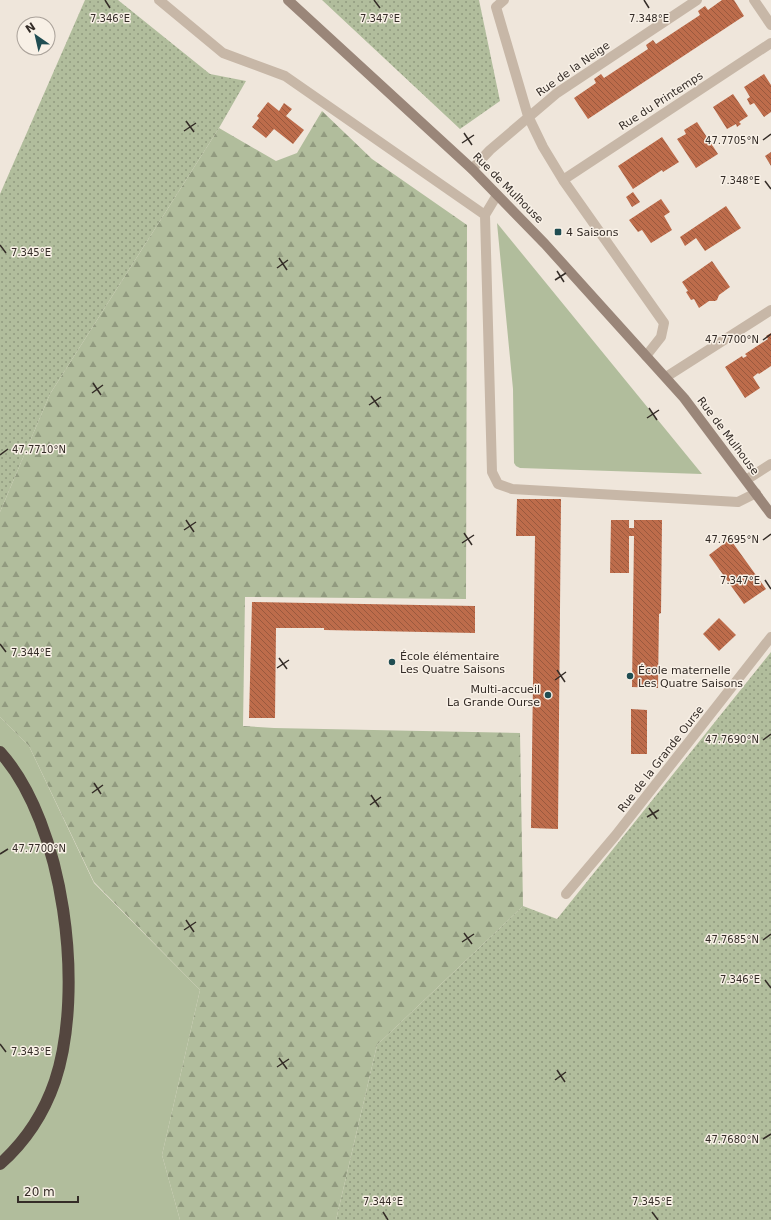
<svg xmlns="http://www.w3.org/2000/svg" width="771" height="1220" viewBox="0 0 771 1220" font-family="'DejaVu Sans',sans-serif">
	<style>
		.grass { fill: #b1bd9c }
		.forest { fill: url(#forest-firs) }
		.park { fill: url(#park-dots) }
		.building { fill: url(#building-back-hatch) }
		.lines { fill: none; stroke-linecap: round; stroke-linejoin: round }
		.lane { stroke: #c7b7a7; stroke-width: 10 }
		.street { stroke: #c7b7a7; stroke-width: 10 }
		.secondary { stroke: #9a8679; stroke-width: 10 }
		.highway { stroke: #54463f; stroke-width: 12 }
		.ticks { fill: none; stroke: #342c27; stroke-width: 1.5 }
		.poi-dot { fill: #204d52; stroke: #f8f0e6; stroke-width: 1.5 }
		.labels { text-anchor: middle; dominant-baseline: central; stroke-width: 3; stroke-linejoin: round; paint-order: stroke }
		.street-label { font-size: 11px; fill: #342c27; stroke: #f8f0e6 }
		.poi-label { font-size: 11px; fill: #342c27; stroke: #f8f0e6; text-anchor: start }
		.ticks-label { font-size: 10px; text-anchor: middle; fill: #342c27; stroke: #f8f0e6; stroke-width: 3; stroke-linejoin: round; paint-order: stroke }
	</style>
	<defs>
		<pattern id="forest-firs" width="22" height="20" patternUnits="userSpaceOnUse"><rect width="22" height="20" fill="#b1bd9c"/><path d="M5 1l3.5 6h-7zM16 11l3.5 6h-7z" fill="#919a7f"/></pattern>
		<pattern id="park-dots" width="8" height="8" patternUnits="userSpaceOnUse"><rect width="8" height="8" fill="#b1bd9c"/><path d="M2 2h.1M6 6h.1" fill="none" stroke="#919a7f" stroke-width="1.8" stroke-linecap="round"/></pattern>
		<pattern id="building-back-hatch" width="6" height="6" patternUnits="userSpaceOnUse"><rect width="6" height="6" fill="#bd6c4b"/><path d="M-1 5l2 2M0 0l6 6M5-1l2 2" fill="none" stroke="#9a593e"/></pattern>
	</defs>
	<rect width="100%" height="100%" fill="#efe6db"/>
	<path class="grass" d="M497 223 702 474 520 468 516 466 514 463 513 389Z
		M0 717 29 746 94 883 200 990 162 1155 180 1220H0Z"/>
	<path class="forest" d="M322 111 372 159 467 225 466 599 245 597 243 726 274 728 520 733 523 906 377 1045 336 1220H180L162 1155 200 990 94 882 29 746 0 717V512L50 394 219 128 276 161 297 153Z"/>
	<path class="park" d="M85 0H118L210 74 246 81 219 128 50 394 0 512V194Z
		M322 0H479L500 101 460 129Z
		M771 652V1220H336L377 1045 523 906 557 919Z"/>
	<path class="building" d="M722 0H734L744 16 588 119 574 98 596 83 594 79 601 74 604 78 648 49 646 45 653 40 656 44 700 15 698 11 705 6 708 10Z
		M764 74 771 85V112L764 117 754 103 750 105 747 99 750 97 744 87Z
		M733 94 748 116 739 122 741 124 737 127 736 124 727 129 713 107Z
		M268 102 279 111 284 103 292 109 286 116 304 130 293 144 274 129 266 138 252 127 259 118 257 116Z
		M697 122 718 154 696 168 677 139 686 134 684 130Z
		M662 137 679 162 663 172 662 170 633 189 618 166Z
		M771 152V166L765 156Z
		M633 192 640 202 632 207 626 197Z
		M661 199 670 212 664 216 672 230 651 243 642 230 638 232 629 220Z
		M726 206 741 228 705 251 696 238 685 246 680 237Z
		M712 261 730 287 719 295 717 300 715 301H709L699 308 694 299 691 300 686 292 688 291 682 282Z
		M771 333V366L759 374 758 373 753 377 760 388 745 398 725 367 742 356 743 358 747 356 745 354 768 339 766 336Z
		M517 499H561L558 829 531 828 535 536H516Z
		M611 520H629V528H634V520H662L661 613 659 614 658 688 632 687 634 536H629V573H610Z
		M730 539 766 589 744 604 709 555Z
		M252 602 475 606V633L324 630V628H276L275 718H249Z
		M719 618 736 635 719 651 703 634Z
		M631 709 647 710V754H631Z"/>
	<g class="lines">
		<path class="lane" d="M159 0 223 53 285 76 485 215
			M497 195 485 215 492 472 498 484 512 489 738 502 756 493"/>
		<path class="street" d="M504 0 496 7 528 116 543 147 563 180 664 323 661 337 646 356
			M754 0 771 25
			M472 169 490 150 557 93 697 0
			M563 180 771 43
			M666 377 771 310
			M746 480 771 464
			M566 894 615 836 771 637"/>
		<path class="secondary" d="M288 0 472 169 545 244 684 398 771 514"/>
		<path class="highway" d="M0 752C65 824 85 991 55 1081 44 1113 25 1142 0 1164"/>
	</g>
	<path class="ticks" d="M105 0 110 8M374 0 380 8M644 0 649 8M186 121 194 132M184 131 196 123M464 133 472 145M763 140 771 134M462 143 474 135M765 181 771 189M0 245 6 253M279 258 287 270M277 268 288 260M557 271 564 282M555 280 566 273M763 340 771 334M93 383 101 395M92 393 103 385M371 396 379 407M369 405 381 397M649 408 657 420M647 418 659 410M0 455 8 449M186 520 194 532M184 530 196 522M464 533 472 545M763 540 771 534M462 543 474 535M765 580 771 589M0 644 6 652M279 658 287 669M277 668 289 660M557 670 565 682M555 680 566 672M763 740 771 734M94 783 101 794M92 793 103 785M371 795 379 807M370 805 381 797M649 808 657 819M647 817 659 810M0 854 8 849M186 920 194 932M184 930 196 922M464 933 472 944M763 940 771 934M462 942 474 934M765 980 771 988M0 1044 6 1052M279 1058 287 1069M277 1067 289 1059M557 1070 565 1082M555 1080 566 1072M763 1139 771 1134M383 1212 388 1220M652 1212 658 1220"/>
	<g class="poi-dot">
		<rect x="554" y="228" width="8" height="8" rx="2"/>
		<circle cx="392" cy="662" r="4"/>
		<circle cx="630" cy="676" r="4"/>
		<circle cx="548" cy="695" r="4"/>
	</g>
	<g class="labels">
		<g class="street-label">
			<text transform="translate(573 69) rotate(-35)">Rue de la Neige</text>
			<text transform="translate(661 101) rotate(-33)">Rue du Printemps</text>
			<text transform="translate(508 188) rotate(45)">Rue de Mulhouse</text>
			<text transform="translate(728 436) rotate(53)">Rue de Mulhouse</text>
			<text transform="translate(661 759) rotate(-52)">Rue de la Grande Ourse</text>
		</g>
		<g class="poi-label">
			<text x="566" y="232">4 Saisons</text>
			<text x="400" y="656">École élémentaire<tspan x="400" dy="13">Les Quatre Saisons</tspan></text>
			<text x="638" y="670">École maternelle<tspan x="638" dy="13">Les Quatre Saisons</tspan></text>
			<text x="540" y="689" text-anchor="end">Multi-accueil<tspan x="540" dy="13">La Grande Ourse</tspan></text>
		</g>
	</g>
	<g class="ticks-label">
		<text x="110" y="22">7.346°E</text>
		<text x="380" y="22">7.347°E</text>
		<text x="649" y="22">7.348°E</text>
		<text x="732" y="144">47.7705°N</text>
		<text x="740" y="184">7.348°E</text>
		<text x="31" y="256">7.345°E</text>
		<text x="732" y="343">47.7700°N</text>
		<text x="39" y="453">47.7710°N</text>
		<text x="732" y="543">47.7695°N</text>
		<text x="740" y="584">7.347°E</text>
		<text x="31" y="656">7.344°E</text>
		<text x="732" y="743">47.7690°N</text>
		<text x="39" y="852">47.7700°N</text>
		<text x="732" y="943">47.7685°N</text>
		<text x="740" y="983">7.346°E</text>
		<text x="31" y="1055">7.343°E</text>
		<text x="732" y="1143">47.7680°N</text>
		<text x="383" y="1205">7.344°E</text>
		<text x="652" y="1205">7.345°E</text>
	</g>
	<g transform="translate(36 36) rotate(326)"><circle r="19" fill="#f8f0e6" stroke="#aaa29a"/>
	<path d="M0-3L7 15L0 10L-7 15Z" fill="#204d52"/>
	<text y="-6" font-size="11" font-weight="bold" text-anchor="middle" fill="#342c27">N</text>
	</g>
	<path d="M18 1196v6h60v-6" fill="none" stroke="#342c27" stroke-width="2"/>
	<text x="24" y="1196" font-size="12" fill="#342c27" stroke="#f8f0e6" stroke-width="3" paint-order="stroke">20 m</text>
</svg>
